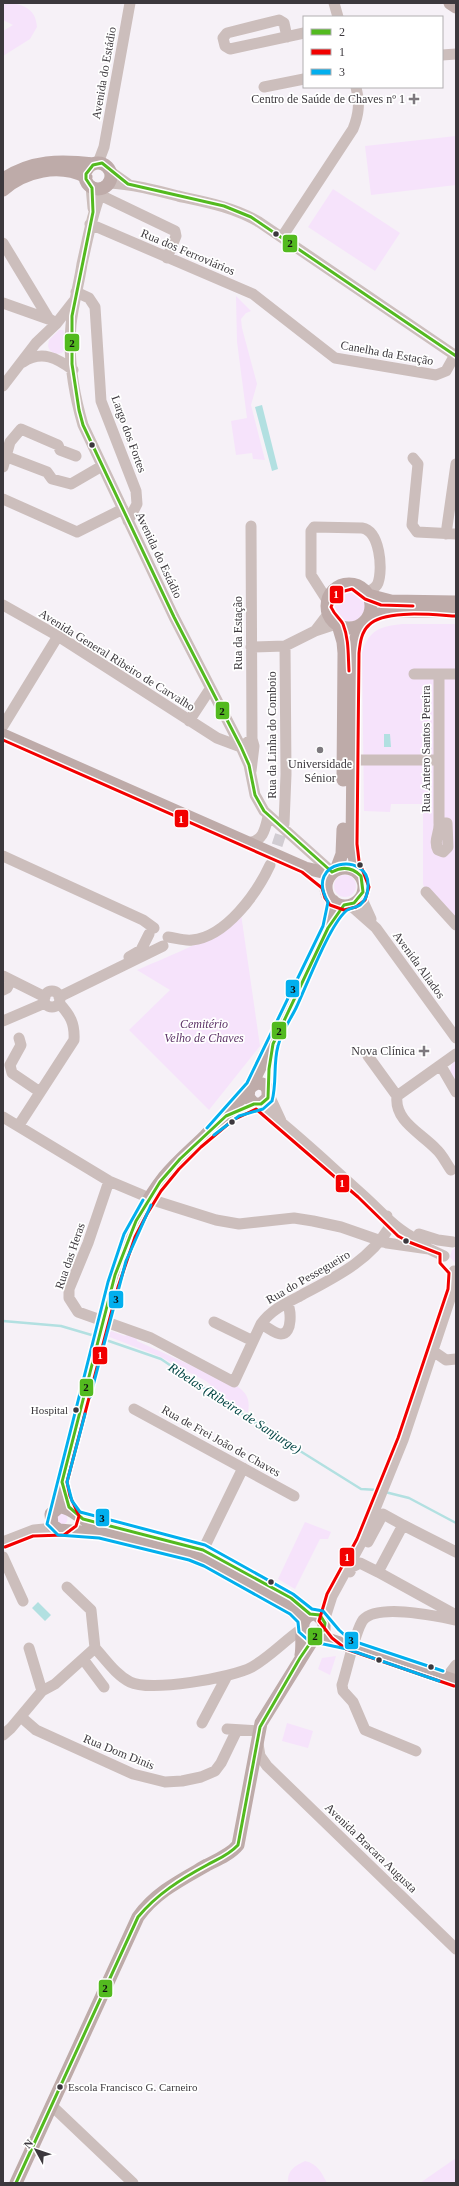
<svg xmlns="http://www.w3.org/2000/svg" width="459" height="2186" viewBox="0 0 459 2186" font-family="Georgia,serif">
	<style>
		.green { fill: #f6e3fb }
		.water { fill: #b2e0e1 }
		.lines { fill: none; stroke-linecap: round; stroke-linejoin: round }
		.stream { stroke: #b2e0e1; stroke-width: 2.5 }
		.minor-tunnel { stroke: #d1ccd2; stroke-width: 11; stroke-dasharray: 11 5.5; stroke-linecap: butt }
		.minor { stroke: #ccbebc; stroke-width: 11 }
		.major { stroke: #beaba9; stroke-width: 13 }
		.major-bridge { stroke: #beaba9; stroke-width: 13 }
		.bus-1-casing { stroke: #fff; stroke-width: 6 }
		.bus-2-casing { stroke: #fff; stroke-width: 6 }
		.bus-3-casing { stroke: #fff; stroke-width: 6 }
		.bus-1 { stroke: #53ba1f; stroke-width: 3 }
		.bus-2 { stroke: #f20000; stroke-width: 3 }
		.bus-3 { stroke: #02afee; stroke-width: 3 }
		.poi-dot { fill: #7d797e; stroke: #fff; stroke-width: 1.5 }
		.bus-dot { fill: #3c383d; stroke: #fff; stroke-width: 1.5 }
		.labels { text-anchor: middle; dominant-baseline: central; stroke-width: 3.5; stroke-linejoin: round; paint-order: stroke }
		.bus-label { font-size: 11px; fill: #3c383d; stroke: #fff; text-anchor: end }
		.street-label { font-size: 12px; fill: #3c383d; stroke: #fff }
		.poi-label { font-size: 12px; fill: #3c383d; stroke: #fff; text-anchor: end }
		.park-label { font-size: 12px; font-style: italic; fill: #5c3266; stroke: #fff }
		.water-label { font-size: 13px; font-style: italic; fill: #024444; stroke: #fff }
		.line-badge { stroke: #fff; stroke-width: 1.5 }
		.badge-label { font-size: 11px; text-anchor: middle; font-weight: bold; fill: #fff }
		.pale-badge-label { font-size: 11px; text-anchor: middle; font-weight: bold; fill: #111 }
	</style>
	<rect width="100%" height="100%" fill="#f6f1f7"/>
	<path class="green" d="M3 3C20 3 36 7 37 27L30 39 3 56V31L13 25 3 20Z
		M456 136V185L371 195 365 146Z
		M333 189 400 233 375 271 308 227Z
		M236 296 251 311 246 313 241 319 242 328 257 384 251 405 265 460 253 459 252 453 236 455 231 421 247 418 237 342Z
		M59 330H63C67 335 67 348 62 353 56 355 50 353 48 346L49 340Z
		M347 589C359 590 370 601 363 613 348 639 313 599 347 589Z
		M402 624H456V924L426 892 423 884V804H391L390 812 364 811 362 652C369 630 381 626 402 624Z
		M334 886a11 11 0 1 1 22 0a11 11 0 1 1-22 0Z
		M241 914 260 1046 209 1110 129 1030 170 990 137 970C176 953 208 942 241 914Z
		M456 1061V1081L450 1071 452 1063Z
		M456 1247V1264L450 1257 452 1250Z
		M108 1330 125 1336 129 1333 136 1336 137 1341 237 1386C248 1394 250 1400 248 1413L225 1398 206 1381 179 1367 161 1357 107 1336Z
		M56.5 1519a5.5 5.5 0 1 1 11 0a5.5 5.5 0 1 1-11 0Z
		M305 1522 331 1532 328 1539H320L295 1589 278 1579Z
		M336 1656 330 1675 318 1669 322 1658Z
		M287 1723 313 1731 308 1748 282 1741Z
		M456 2158V2183H420Z
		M305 2161C318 2164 321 2172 327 2183H288C287 2170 295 2166 305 2161Z"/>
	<path class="water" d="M262 405 278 469 272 471 255 407Z
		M384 734H390L391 747H384Z
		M38 1602 51 1615 45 1621 32 1608Z"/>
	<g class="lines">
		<path class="stream" d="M3 1321 61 1326 95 1336
			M103 1339 161 1359 260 1426 361 1489 378 1490
			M385 1492 409 1498 456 1523"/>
		<path class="minor-tunnel" d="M272 861 284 824"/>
		<path class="minor" d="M334 3 338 17
			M287 37 284 23 279 20 227 33 223 38 225 46 230 49 304 33
			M442 55 456 54
			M264 87 304 79
			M98 163 104 147 130 3
			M111 172 128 184
			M108 183C132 184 155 190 178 196 206 202 234 207 259 222L456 356
			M91 186 93 208
			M103 187C92 213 88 238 82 264 79 285 73 304 71 325 68 357 74 394 83 425L174 617 241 747 249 765 255 795 264 811 332 872
			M100 195 175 231 176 236 167 258
			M90 224 253 294 335 358 436 375 446 371 455 355
			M282 237 353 129C359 114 360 103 356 87
			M3 243 49 319
			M76 292 89 298 95 307 101 401 136 491 137 504 128 521
			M3 303 51 320
			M23 362C42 350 57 358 73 370
			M3 386 36 343 56 324 74 301
			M5 456 47 472 52 479 71 484 102 466
			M413 458 418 464 412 525 417 532 456 534
			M3 467 10 442 21 429 58 445 60 450 76 456
			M3 499 77 532 123 509
			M251 526 252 739 254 746 251 771
			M446 534 456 464
			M327 600 311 575V531L314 527 362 528C380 531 383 569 378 583 376 588 371 590 367 593
			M3 605 58 636 217 738 241 747 252 739
			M315 631 328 614
			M251 647 285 646 315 631 336 624
			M414 674H456
			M439 674V823C440 833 433 840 438 850L443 852 448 847 447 823H439
			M189 721 210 689
			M3 726 58 636
			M353 760H439
			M284 824 286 774 285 646
			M248 843C263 841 265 830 268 817
			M3 856 143 920 154 928
			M426 892 456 925
			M361 897 371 919
			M350 905 376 928 456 1038
			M168 937C176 938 184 941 192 940 226 937 257 893 270 865
			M129 957 141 950 149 934
			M3 976 45 997
			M3 990 7 988 11 980
			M44 999a8 8 0 1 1 16 0a8 8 0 1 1-16 0Z
			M59 997 163 946
			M3 1021 45 1003
			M19 1038 21 1045 10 1065 12 1073 40 1092
			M368 1056 397 1096
			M441 1066 456 1092
			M269 1095 281 1121
			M397 1096C394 1121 421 1133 436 1149 442 1154 446 1163 451 1170
			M397 1096 456 1054
			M258 1104C295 1132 329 1165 364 1196 384 1214 400 1235 426 1243
			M3 1117 109 1181 159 1202 216 1220 239 1224 294 1218 313 1221 341 1227 387 1243 429 1249 444 1256
			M19 1125 74 1040C75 1023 70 1015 59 1003
			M109 1181 88 1243 69 1289V1298L78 1312 151 1338 234 1382 261 1324C271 1310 286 1303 300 1296 335 1277 368 1262 389 1228L387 1216
			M419 1234 438 1240 453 1242
			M214 1322 253 1341
			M261 1324C266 1326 275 1334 281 1334 293 1334 291 1309 287 1303
			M433 1351 446 1360 456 1359
			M134 1409 294 1496
			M403 1525 456 1552
			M3 1542 34 1530 55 1528
			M203 1550 243 1468
			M3 1557 23 1601
			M350 1572 352 1567 360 1563 378 1572 403 1525 383 1514 368 1542
			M378 1572 456 1615
			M67 1587 91 1610 95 1648
			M324 1621 332 1596 362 1541 403 1440 453 1290 454 1271
			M29 1648 42 1691
			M95 1648C106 1660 116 1675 130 1682 150 1692 232 1678 252 1667 271 1656 285 1640 303 1628
			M83 1659 104 1687
			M446 1678 456 1665
			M21 1717 36 1730 133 1774 165 1782 182 1781 201 1777 215 1771 221 1763 237 1730
			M202 1723 227 1676
			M227 1729 259 1731
			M3 1735 11 1728 42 1691 55 1684 95 1648
			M258 1744 260 1756 267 1766 456 1949
			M416 1751 365 1730 353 1702 343 1691 342 1685C347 1670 355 1631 363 1620 378 1603 436 1616 456 1620
			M51 2105 133 2183"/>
		<path class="major" d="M450 3 456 7
			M85 176a13 13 0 1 1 26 0a13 13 0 1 1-26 0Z
			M3 179C32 160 60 160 94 164
			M3 190C25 171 59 163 86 177
			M327 606a22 22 0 1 1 44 0a22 22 0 1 1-44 0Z
			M368 595 391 601 456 602
			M368 618 389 611H456
			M338 625 343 642 344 653 343 780
			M3 735 305 868 331 874
			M326 887a19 19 0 1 1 38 0a19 19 0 1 1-38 0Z
			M336 870 342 854 343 829
			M357 872 352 844 354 653 355 640 363 623
			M251 1086 328 928 333 901
			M207 1134 226 1116 249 1089C254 1083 258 1082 265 1085L268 1090V1098L261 1104H254L248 1097 249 1089
			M55 1509 91 1369
			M303 1620 287 1606 201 1559 105 1534 59 1530 52 1525 51 1514 59 1507C70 1506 79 1518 90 1522L203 1550 291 1598 310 1614
			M318 1636 456 1681
			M301 1655C304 1642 296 1613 316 1614L324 1621V1630L318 1636 308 1635 303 1629
			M16 2183 138 1917C156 1892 181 1880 207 1865 217 1860 231 1854 238 1845L261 1723 315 1636"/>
		<path class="major-bridge" d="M91 1369C108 1302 121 1232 164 1177 177 1161 193 1148 207 1134"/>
		<g class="bus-1-casing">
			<path id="bus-1" d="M332 872 264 811 255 795 249 765 241 747 174 617 83 425 79 410 72 364V316L93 212 92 188 86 179V174L93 165 102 163 128 184 224 206 251 217 456 356
				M16 2183 138 1917C157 1894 181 1879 207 1865 218 1859 229 1855 238 1845L260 1727 300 1658 315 1636 324 1630 325 1623 320 1615 310 1614 291 1598 203 1550 83 1519 69 1507 62 1482 115 1275 136 1221 160 1182 180 1159 226 1116 254 1104H261L268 1098 269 1069 273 1044 328 928 344 905 354 903 363 892 361 876C352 867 343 866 332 872"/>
		</g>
		<g class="bus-2-casing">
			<path id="bus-2" d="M349 671C348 655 349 639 343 624 341 619 335 616 331 607L337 593 352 589 365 599 381 605 413 606
				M3 740 302 872 322 888 325 898 330 905 344 910 356 907 365 900 369 887 359 861 357 844 359 653C360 644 361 632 369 625 384 609 435 615 456 616
				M5 1547 33 1536 64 1535 76 1526 79 1516 70 1496 67 1482 118 1287 135 1237 147 1214 161 1191 179 1169 201 1147 233 1120 256 1109 358 1197 398 1236 409 1242 440 1254V1263L449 1273 448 1289 398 1438 357 1539 327 1594 319 1621 332 1638 346 1649 454 1686"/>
		</g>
		<g class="bus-3-casing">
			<path id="bus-3" d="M207 1128 247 1083 323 926 328 902C303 859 370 851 368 886 368 894 366 900 360 905 356 908 349 908 346 911 329 926 307 985 296 1008 290 1020 281 1033 278 1046 273 1064 277 1083 272 1101L263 1109 239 1116 214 1135
				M143 1200 124 1234 108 1282 47 1524 58 1535 99 1538 189 1560 204 1566 290 1614 298 1622 299 1632 309 1641 347 1649 439 1681
				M90 1397 126 1261 151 1205
				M85 1414 67 1482 72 1501 80 1512 205 1545 293 1594 312 1609 323 1611 339 1630 350 1640 443 1671"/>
		</g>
		<use href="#bus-1" class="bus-1"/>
		<use href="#bus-2" class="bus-2"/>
		<use href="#bus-3" class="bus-3"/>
	</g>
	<g class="poi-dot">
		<path d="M412 93h4v4h4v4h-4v4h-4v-4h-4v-4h4z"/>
		<circle cx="320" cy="750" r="4"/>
		<path d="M422 1045h4v4h4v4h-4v4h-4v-4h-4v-4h4z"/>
	</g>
	<g class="bus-dot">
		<circle cx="276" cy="234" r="3.5"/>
		<circle cx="92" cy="445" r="3.5"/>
		<circle cx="360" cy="865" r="3.5"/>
		<circle cx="232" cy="1122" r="3.5"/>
		<circle cx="406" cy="1241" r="3.5"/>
		<circle cx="76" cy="1410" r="3.5"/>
		<circle cx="271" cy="1582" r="3.5"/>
		<circle cx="379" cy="1660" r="3.5"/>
		<circle cx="431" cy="1667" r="3.5"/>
		<circle cx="60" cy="2087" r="3.5"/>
	</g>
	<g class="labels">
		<g class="bus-label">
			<text x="68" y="1410">Hospital</text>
			<text x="68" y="2087" text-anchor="start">Escola Francisco G. Carneiro</text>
		</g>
		<g class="street-label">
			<text transform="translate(104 73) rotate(-80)">Avenida do Estádio</text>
			<text transform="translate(188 252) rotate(23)">Rua dos Ferroviários</text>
			<text transform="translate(387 353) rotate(10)">Canelha da Estação</text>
			<text transform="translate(129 434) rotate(70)">Largo dos Fortes</text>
			<text transform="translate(159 555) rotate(65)">Avenida do Estádio</text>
			<text transform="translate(238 633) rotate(-90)">Rua da Estação</text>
			<text transform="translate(117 660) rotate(32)">Avenida General Ribeiro de Carvalho</text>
			<text transform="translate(272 735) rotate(-90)">Rua da Linha do Comboio</text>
			<text transform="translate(426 749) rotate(-90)">Rua Antero Santos Pereira</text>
			<text transform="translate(419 965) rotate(54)">Avenida Aliados</text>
			<text transform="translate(70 1256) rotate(-71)">Rua das Heras</text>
			<text transform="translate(308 1277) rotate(-30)">Rua do Pessegueiro</text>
			<text transform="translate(221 1441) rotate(29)">Rua de Frei João de Chaves</text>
			<text transform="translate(119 1752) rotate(22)">Rua Dom Dinis</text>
			<text transform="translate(371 1848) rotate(44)">Avenida Bracara Augusta</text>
		</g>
		<g class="poi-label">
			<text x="405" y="99">Centro de Saúde de Chaves nº 1</text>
			<text x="320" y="764" text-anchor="middle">Universidade<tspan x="320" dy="14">Sénior</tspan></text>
			<text x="415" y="1051">Nova Clínica</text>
		</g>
		<g class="park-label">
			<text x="204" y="1024">Cemitério<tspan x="204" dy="14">Velho de Chaves</tspan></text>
		</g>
		<g class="water-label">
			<text transform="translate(235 1408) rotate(33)">Ribelas (Ribeira de Sanjurge)</text>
		</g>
	</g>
	<g class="line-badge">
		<rect x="282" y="234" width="16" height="19" rx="4" fill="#53ba1f"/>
		<rect x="64" y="333" width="16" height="19" rx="4" fill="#53ba1f"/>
		<rect x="329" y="585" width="15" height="19" rx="4" fill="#f20000"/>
		<rect x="215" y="701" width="15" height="19" rx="4" fill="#53ba1f"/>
		<rect x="174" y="809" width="15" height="19" rx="4" fill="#f20000"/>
		<rect x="285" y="979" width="15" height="19" rx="4" fill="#02afee"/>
		<rect x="271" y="1021" width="16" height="19" rx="4" fill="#53ba1f"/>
		<rect x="335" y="1174" width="15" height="19" rx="4" fill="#f20000"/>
		<rect x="108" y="1290" width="16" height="19" rx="4" fill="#02afee"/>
		<rect x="92" y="1346" width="16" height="19" rx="4" fill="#f20000"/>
		<rect x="79" y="1378" width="15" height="19" rx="4" fill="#53ba1f"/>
		<rect x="95" y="1508" width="15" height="19" rx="4" fill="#02afee"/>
		<rect x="339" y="1547" width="16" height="20" rx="4" fill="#f20000"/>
		<rect x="307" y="1627" width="16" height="19" rx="4" fill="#53ba1f"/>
		<rect x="344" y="1631" width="15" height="19" rx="4" fill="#02afee"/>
		<rect x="98" y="1979" width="15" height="19" rx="4" fill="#53ba1f"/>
	</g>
	<g class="badge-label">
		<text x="336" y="598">1</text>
		<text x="181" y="823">1</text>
		<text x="342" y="1187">1</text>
		<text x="100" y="1359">1</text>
		<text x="347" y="1561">1</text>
	</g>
	<g class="pale-badge-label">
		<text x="290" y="247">2</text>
		<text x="72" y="347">2</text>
		<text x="222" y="715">2</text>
		<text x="293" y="993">3</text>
		<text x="279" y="1035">2</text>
		<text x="116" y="1303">3</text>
		<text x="86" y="1391">2</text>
		<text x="102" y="1522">3</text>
		<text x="315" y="1640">2</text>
		<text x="351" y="1644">3</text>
		<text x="105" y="1992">2</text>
	</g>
	<rect width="459" height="2186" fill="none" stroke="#3c383d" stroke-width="8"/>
	<rect x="303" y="16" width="140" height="72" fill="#ffffff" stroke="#b1afb1"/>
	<rect x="311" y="29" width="20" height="6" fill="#53ba1f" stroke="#b1afb1"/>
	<text x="339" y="36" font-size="12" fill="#3c383d">2</text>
	<rect x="311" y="49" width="20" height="6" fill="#f20000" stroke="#b1afb1"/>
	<text x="339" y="56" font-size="12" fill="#3c383d">1</text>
	<rect x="311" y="69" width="20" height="6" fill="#02afee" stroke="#b1afb1"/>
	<text x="339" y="76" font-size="12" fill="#3c383d">3</text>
	<g transform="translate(36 2150) rotate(310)" stroke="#ffffff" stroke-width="3" paint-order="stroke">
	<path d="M0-3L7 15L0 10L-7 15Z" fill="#3c383d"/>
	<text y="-6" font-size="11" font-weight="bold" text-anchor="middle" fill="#3c383d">N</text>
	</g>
</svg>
